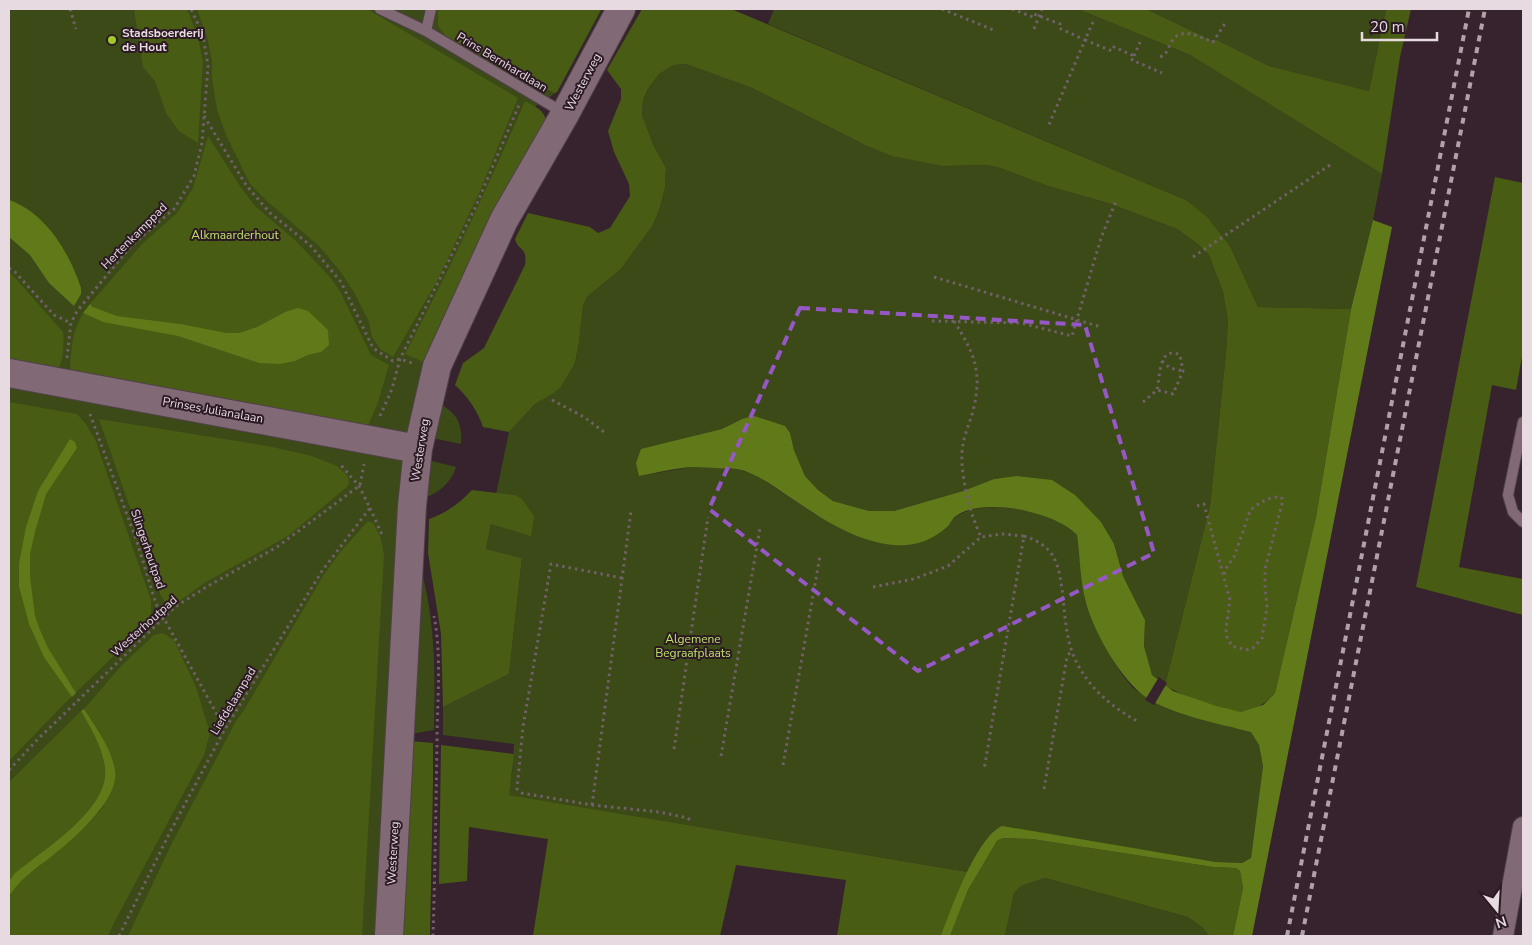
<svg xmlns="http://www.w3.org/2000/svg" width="1532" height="945" viewBox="0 0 1532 945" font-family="'Nunito Sans',sans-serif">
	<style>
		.green { fill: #3b4a16 }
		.forest { fill: #495c13 }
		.water { fill: #617a19 }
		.pier { fill: #36232d }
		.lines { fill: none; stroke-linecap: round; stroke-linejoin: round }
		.lane-casing { stroke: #51414a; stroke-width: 12 }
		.street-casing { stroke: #51414a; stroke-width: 22 }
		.secondary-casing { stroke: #51414a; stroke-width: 30 }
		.path { stroke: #716069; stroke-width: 3; stroke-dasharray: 2.5 4; stroke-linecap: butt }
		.lane { stroke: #816a76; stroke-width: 10 }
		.street { stroke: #816a76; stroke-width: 20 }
		.secondary { stroke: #816a76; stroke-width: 28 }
		.rail { stroke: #b1a2a9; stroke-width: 4; stroke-dasharray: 6 6; stroke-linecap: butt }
		.marked { fill: none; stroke: #9658c7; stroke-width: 4; stroke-dasharray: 10 6; stroke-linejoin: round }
		.poi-dot { fill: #a1c92a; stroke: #2b1923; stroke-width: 2 }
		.labels { text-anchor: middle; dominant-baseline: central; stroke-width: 4; stroke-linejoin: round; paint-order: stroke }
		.poi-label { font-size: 12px; font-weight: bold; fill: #e7dae0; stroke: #2b1923; text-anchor: start }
		.street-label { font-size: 12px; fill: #e7dae0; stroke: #2b1923 }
		.park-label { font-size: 12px; fill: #bde169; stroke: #2b1923 }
	</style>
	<rect width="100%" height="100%" fill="#36232d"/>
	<path class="green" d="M9 9H602L557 92 521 116 407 450 378 936H9Z
		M774 9H1078L1190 55 1382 174 1373 220 1351 309 1258 307 1231 248 1186 200 768 24Z
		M1146 9H1386L1369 91 1269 66 1217 40H1211Z
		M686 64 752 88 865 145 943 166 987 165 1000 168 1048 186 1108 203 1177 229 1199 245 1209 255 1223 292 1228 320 1226 353 1210 506 1165 685 1152 675 1144 646 1145 620 1123 576 1114 544 1016 476 994 479 963 491 894 511H869L833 501 818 490 805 476 794 450 790 433 742 419 722 429 698 435 639 476 691 467 737 469 756 475 813 513 842 529 881 543 949 524C951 522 954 518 957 516 984 497 1055 511 1077 535L1085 600 1100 635 1121 673 1132 687 1147 698 1230 727 1251 731 1259 745 1263 766 1251 858 1242 863 1216 862 1002 827C987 832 974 857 968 872L508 795 512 773 514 744 443 735V707L509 674 522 558 486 549 491 524 515 495 496 494 509 432 535 404 551 395 575 363 579 342 583 306 587 297 621 269 653 225 660 207 665 188 666 168 653 144 642 115 643 100 648 89 659 74 674 65Z
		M442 405C459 416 462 424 461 444L432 438Z
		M432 461 456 467C452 481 440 492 427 497L428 462Z
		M420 565C436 622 435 673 434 730L411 734Z
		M1045 878 1188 917 1203 928 1209 936H1005L1014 893 1021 886Z"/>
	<path class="forest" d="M134 9H187L198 37 203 61 198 143 179 131 166 113 155 81 143 67Z
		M197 9H367L518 98 480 191 438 279 393 357 380 349 372 337 369 322 354 292 340 271 320 247 268 202 250 184 227 137 217 110 212 78V61L207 37Z
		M438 9H601L557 92 555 93 520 77 446 36 438 26Z
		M642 9H731L1186 200 1207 217 1231 248 1258 307 1351 309 1316 517 1275 693C1265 703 1257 710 1242 712 1228 713 1177 694 1165 685L1210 506 1226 353 1228 320 1223 292 1209 255 1199 245 1177 229 1108 203 1048 186 1000 168 987 165 943 166 892 156 865 145 752 88 686 64 674 65 659 74 648 89 643 100 642 115 653 144 666 168 665 188 660 207 653 225 621 269 587 297 583 306 579 342 575 363 560 388 551 395 535 404 509 432 483 427C477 410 469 398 455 385L463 363 484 348 525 265C528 247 518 251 515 239L528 213 590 227 598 233 610 228 630 196 629 184 614 152 608 131 621 99V89L607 70Z
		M1078 9H1146L1211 40H1217L1269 66 1369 91 1386 9H1411L1400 57 1382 174 1190 55Z
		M525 101C534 106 545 110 546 121L426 363 405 354C449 271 488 187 525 101Z
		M208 136 240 186 254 205 296 241 329 276 340 291 371 355 389 365 378 402 368 426 70 371C71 350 72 331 83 313L96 319 178 336 259 363 295 361 308 355 321 352 285 312 257 327 239 333H227L181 324 117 316 93 307 90 304 142 244 177 213 193 188Z
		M1495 177 1523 183V351L1516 390 1492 385 1459 567 1523 579V615L1416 587Z
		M9 271 63 332C64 342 64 360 58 369L9 360Z
		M9 402 77 414 86 424 95 439 151 600V614L144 627 68 700 9 761Z
		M99 419 268 446 312 456 337 466 348 476 349 484 347 487 288 536 206 582 175 604 168 606 161 596Z
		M472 490 515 495 522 499 534 516 531 536 491 524 486 549 522 558 509 674 443 707 441 634 428 553 429 519C447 513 459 503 472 490Z
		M368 521 374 524 381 539 384 555 362 936H128L172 843 236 721 244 710 323 576 341 551Z
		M163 633 174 640 196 687 210 733 204 755 116 919 108 936H9V896L17 883 56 853 90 822 103 807 115 772 110 755 99 731 84 709 122 665 154 635Z
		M81 711C91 728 103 749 105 768 110 809 43 850 15 873L9 881V782Z
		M410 741 433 743V782L430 936H400Z
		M441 745 514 754 509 795 968 872 941 936H837L846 880 736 865 720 936H533L548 839 469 827 467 881 439 884Z
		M1003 838 1032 839 1213 867 1236 868 1240 871 1243 888 1233 936H1209L1203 928 1188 917 1045 878 1021 886 1014 893 1005 936H950L968 890 997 841Z"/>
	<path class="water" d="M9 200C46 213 69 252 81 288V294L74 306 49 283 30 255 9 237Z
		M1373 220 1392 227 1252 936H1233L1243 888 1240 871 1236 868 1213 867 1032 839 1003 838 997 841 968 890 950 936H941C951 910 976 837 1002 826L1216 862 1242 863 1251 858 1263 766 1259 745 1251 732C1220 724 1173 715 1147 698 1121 681 1092 629 1085 599 1080 579 1080 556 1077 535 1056 512 982 496 956 516 953 518 951 522 949 525 934 540 914 547 893 545 855 541 822 519 791 498 774 487 757 473 737 469 730 468 722 469 715 468 707 468 699 467 692 467 675 468 656 473 639 476L636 463 641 449 722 429 742 419 754 416 785 426 790 433 794 450 805 476 818 490 833 501 869 511H894L963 491 994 479 1016 476 1052 480 1075 495 1101 522 1114 544 1123 576 1145 620 1144 646 1152 675 1173 691 1216 706 1241 712 1263 705 1275 693 1316 517 1351 309Z
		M90 304 93 307 117 316 181 324 227 333H239L257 327 285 312 298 308 308 311 328 330 329 345 321 352 308 355 295 361 280 364 259 363 178 336 103 322 83 313Z
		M70 439 75 442 77 448 46 494 35 532 30 554V577L35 616 40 630 48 648 76 693 72 697 44 657 29 624 19 586V564L26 527 38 491Z
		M84 709C96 727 111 748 115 770 120 800 72 840 51 857 35 869 20 879 9 896V881L15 873C43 850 110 809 105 768 103 749 91 728 81 711Z"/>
	<path class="pier" d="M1159 677 1167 683 1154 705 1145 700Z"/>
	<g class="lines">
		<g class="lane-casing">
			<path id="lane" d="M380 9 426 31 564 113
				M426 31 431 9
				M1523 422 1508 495 1513 512 1523 522"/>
		</g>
		<g class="street-casing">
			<path id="street" d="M1503 936 1523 827"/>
		</g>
		<g class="secondary-casing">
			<path id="secondary" d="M9 373 418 449
				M389 936 412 506 418 449 437 366 504 220 565 114 621 9"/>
		</g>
		<path class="path" d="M70 9 76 29
			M942 9 996 31
			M1012 9 1033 17 1034 14 1060 24 1059 28 1085 40 1048 127
			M1093 22 1085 40 1112 51 1114 47 1134 56 1132 60 1162 73
			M1034 29 1042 9
			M1134 56 1140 42
			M1160 57C1168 53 1167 49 1172 41 1181 26 1200 37 1213 42L1226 22
			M204 116 246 185 270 213 310 245 341 282 373 348 393 361 400 359 412 363
			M1193 257 1333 163
			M9 268 15 272 54 315 71 323
			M934 277 1101 327
			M932 321 1021 323 1072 336 1101 238 1116 201
			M954 321C974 353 983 371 973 411 970 422 965 433 963 444 958 469 970 514 981 537L1002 534 1024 536 984 770
			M67 358 71 323 77 311 132 245 174 209 194 176 202 143 208 66 203 35 191 9
			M1162 361 1170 368 1183 371
			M552 400 584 417 604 432
			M1143 402 1157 390C1160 379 1158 344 1180 355L1183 371 1173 394 1157 390
			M90 414 137 542 156 604 225 729
			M380 416 392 389 400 359 475 208 519 105
			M360 485 364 464
			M1197 506 1204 504 1230 600 1226 629 1227 637 1232 646 1246 650 1253 648 1262 638 1267 607 1265 587V569L1283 500 1281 497C1271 496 1257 503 1250 511L1234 557 1225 570 1224 577
			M370 508 383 537
			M1024 536C1036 540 1048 546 1054 558 1059 567 1060 578 1062 588 1065 612 1065 641 1077 663 1090 689 1112 707 1137 721
			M622 578 551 564 523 727 517 789 522 793 592 805 659 812 688 818 692 823
			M873 587 914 579 948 566 981 537
			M674 749 708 517
			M721 756 760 528
			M783 765 820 556
			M9 770 38 739 175 607 208 586 277 547 359 486
			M1044 789 1067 657 1072 649
			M592 805 631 511
			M119 936 170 832 225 729 322 571 370 508 359 486 339 463
			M433 936C435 871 436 807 437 742 437 700 442 658 434 616"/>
		<use href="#lane" class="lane"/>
		<use href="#street" class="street"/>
		<use href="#secondary" class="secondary"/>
		<path class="rail" d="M1287 936 1469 9
			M1302 936 1485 9"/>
	</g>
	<path class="marked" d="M800 308 1085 325 1154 553 918 671 709 509Z"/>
	<circle class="poi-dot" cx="112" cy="40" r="5"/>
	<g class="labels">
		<g class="poi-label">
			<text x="122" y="33">Stadsboerderij<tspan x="122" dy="14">de Hout</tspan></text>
		</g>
		<g class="street-label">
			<text transform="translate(502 62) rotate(31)">Prins Bernhardlaan</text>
			<text transform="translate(583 82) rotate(-62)">Westerweg</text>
			<text transform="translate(134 236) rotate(-45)">Hertenkamppad</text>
			<text transform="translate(213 410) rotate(10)">Prinses Julianalaan</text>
			<text transform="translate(420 450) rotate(-81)">Westerweg</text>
			<text transform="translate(148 549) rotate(71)">Slingerhoutpad</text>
			<text transform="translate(144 626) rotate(-42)">Westerhoutpad</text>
			<text transform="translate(233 701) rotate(-59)">Liefdelaanpad</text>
			<text transform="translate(393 853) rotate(-87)">Westerweg</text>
		</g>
		<g class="park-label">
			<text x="235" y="235">Alkmaarderhout</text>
			<text x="693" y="639">Algemene<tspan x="693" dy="14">Begraafplaats</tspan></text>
		</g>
	</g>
	<rect width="1532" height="945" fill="none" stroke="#e7dae0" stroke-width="20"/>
	<g transform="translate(1497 910) rotate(162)" stroke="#2b1923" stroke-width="4" paint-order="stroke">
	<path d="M0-4L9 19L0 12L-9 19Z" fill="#e7dae0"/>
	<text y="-8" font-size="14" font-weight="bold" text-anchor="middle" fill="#e7dae0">N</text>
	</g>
	<path d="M1362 32v8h75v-8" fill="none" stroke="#e7dae0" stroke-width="2.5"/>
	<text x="1370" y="32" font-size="15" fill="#e7dae0" stroke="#2b1923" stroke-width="4" paint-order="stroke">20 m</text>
</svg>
